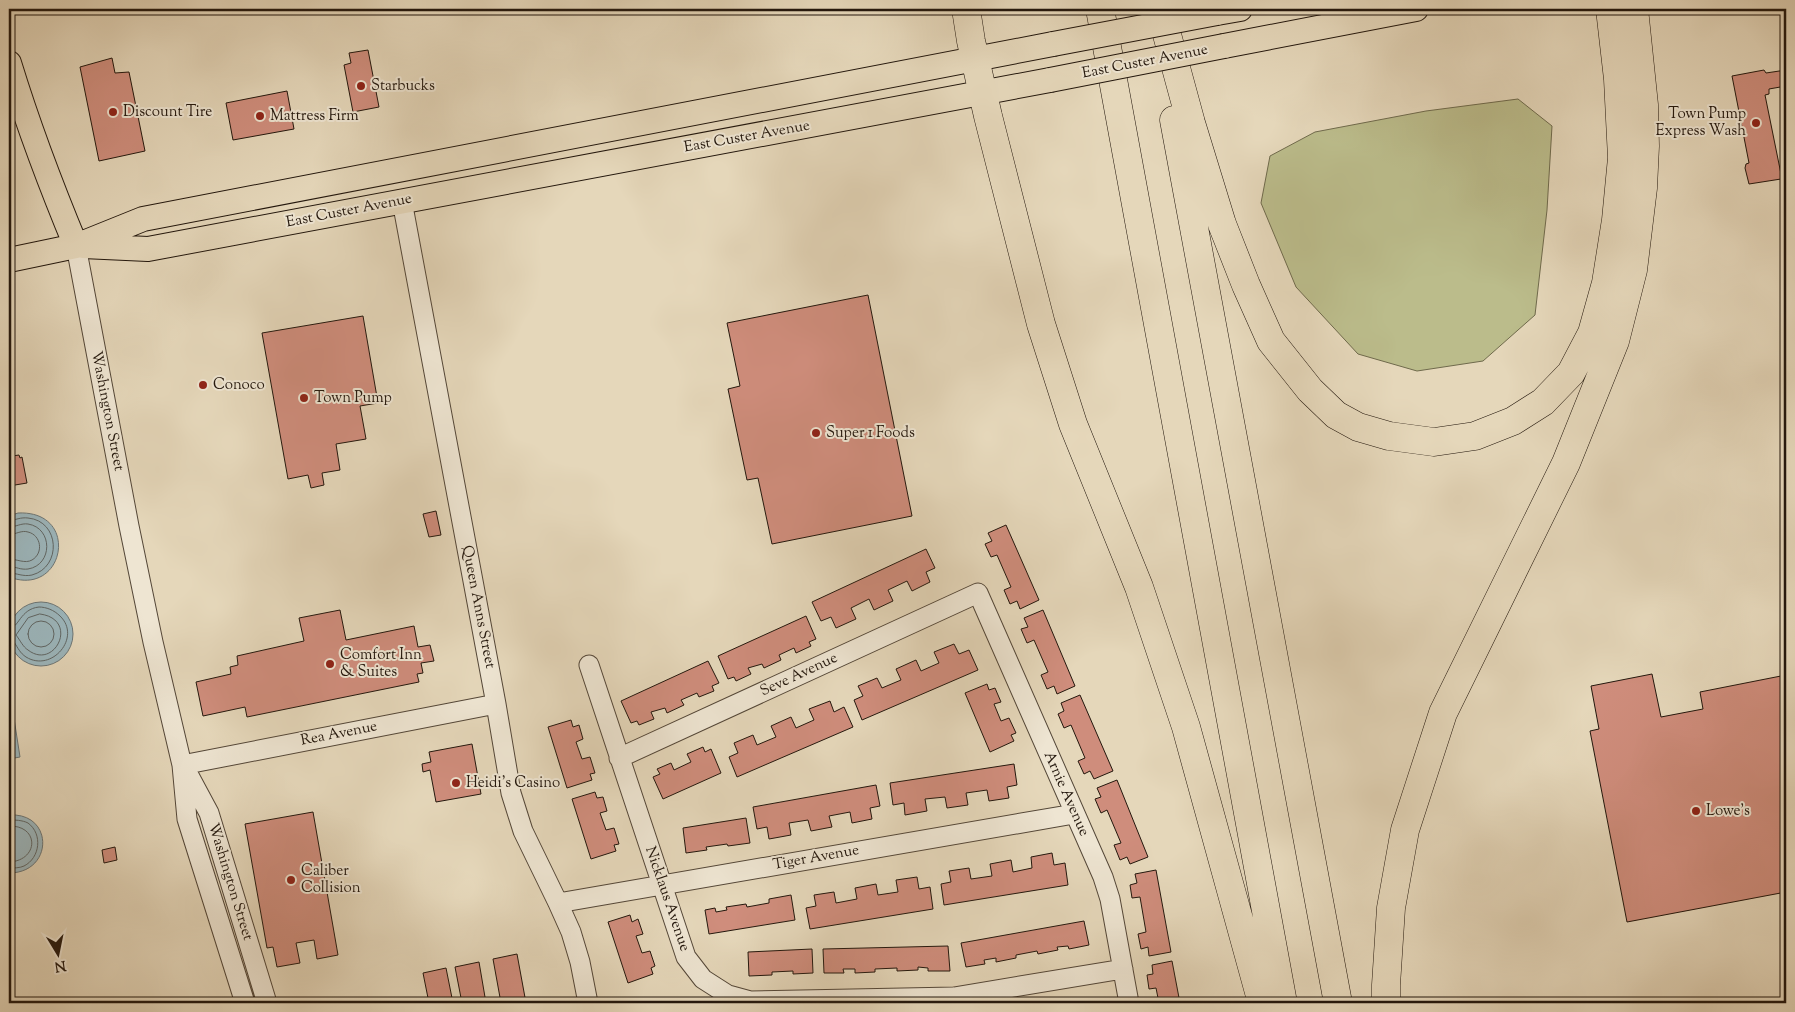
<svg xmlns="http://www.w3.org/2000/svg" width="1795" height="1012" viewBox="0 0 1795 1012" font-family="'Sorts Mill Goudy',serif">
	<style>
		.green { fill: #bbbc8b; stroke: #6f6a4c }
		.water { fill: #9cb6bc; stroke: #6c7676 }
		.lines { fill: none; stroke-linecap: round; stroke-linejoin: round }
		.shore { stroke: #606664; stroke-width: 1 }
		.building { fill: #cf8d7c; stroke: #23170d }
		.minor-casing { stroke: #544738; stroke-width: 21 }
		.major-casing { stroke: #23170d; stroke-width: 26 }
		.highway-casing { stroke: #23170d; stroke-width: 29 }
		.minor { stroke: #eee5d2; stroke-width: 19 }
		.major { stroke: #e5d7ba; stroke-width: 24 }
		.highway { stroke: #e5d7ba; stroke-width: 28 }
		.major-bridge-casing { stroke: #23170d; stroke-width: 26; stroke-linecap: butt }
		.major-bridge { stroke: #e5d7ba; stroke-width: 24 }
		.poi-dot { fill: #8f2418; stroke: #eee5d2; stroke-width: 2 }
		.labels { text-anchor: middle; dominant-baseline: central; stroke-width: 4; stroke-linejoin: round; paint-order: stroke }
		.street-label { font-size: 15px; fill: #23170d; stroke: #eee5d2 }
		.poi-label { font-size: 15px; fill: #23170d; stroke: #eee5d2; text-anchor: start }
	</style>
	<rect width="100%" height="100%" fill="#e5d7ba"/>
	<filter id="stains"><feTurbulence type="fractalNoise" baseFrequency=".004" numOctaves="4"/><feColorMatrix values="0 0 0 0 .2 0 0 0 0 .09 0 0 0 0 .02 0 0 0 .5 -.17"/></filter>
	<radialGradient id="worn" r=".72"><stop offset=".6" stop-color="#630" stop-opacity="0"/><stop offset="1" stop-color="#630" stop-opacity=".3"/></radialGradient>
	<path class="green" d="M1518 99 1552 126 1547 210 1535 315 1483 361 1417 371 1358 354 1296 287 1261 203 1270 156 1315 132 1426 111Z"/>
	<path class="water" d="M18 513C81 510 65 598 9 577V516Z
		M9 634a32 32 0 1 1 64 0a32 32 0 1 1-64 0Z
		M13 712 20 757 9 759V713Z
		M9 815C54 812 54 873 9 873Z"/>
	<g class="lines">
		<path class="shore" d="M9 521C15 520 21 517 28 518 60 521 62 567 32 575 23 577 17 573 9 573
			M9 527C16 527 21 523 28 524 53 528 53 565 28 569 21 570 16 567 9 566
			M9 535C16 534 22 530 28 532 41 535 44 553 32 560 25 564 17 559 9 559
			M40 614C80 619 55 671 28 650 23 647 20 640 16 635L28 618Z
			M28 634a13 13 0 1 1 26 0a13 13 0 1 1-26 0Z
			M9 629C19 628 20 609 39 607 46 607 54 610 60 616 82 637 52 673 26 657 20 653 18 648 14 642L9 641
			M9 820C15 820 22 820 28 823 43 834 40 858 24 866 20 868 14 868 9 868
			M9 826C40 825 39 861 9 862"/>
	</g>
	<path class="building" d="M368 50 379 107 353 112 344 65 351 63 349 53Z
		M112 58 115 73 129 72 145 151 99 161 80 67Z
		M1764 70 1766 73 1786 70V86L1769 89V94L1765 95 1781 174V179L1749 184 1745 168 1746 164 1749 163 1732 76Z
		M287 91 294 129 233 140 226 103Z
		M868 295 912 516 772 544 758 478 747 480 728 389 740 386 727 323Z
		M363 316 378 403 360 406 366 439 336 444 340 470 322 473 324 485 311 488 308 475 288 479 262 333Z
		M19 455 20 458 22 457 27 483 9 486V460L13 459 12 456Z
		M436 511 441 535 429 537 423 514Z
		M1006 525 1039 600 1020 609 1017 601 1010 604 1004 590 1011 587 997 555 991 557 985 544 992 541 988 533Z
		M926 549 935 568 926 572 930 582 912 591 907 581 888 590 893 601 874 610 869 599 851 608 856 619 836 628 831 617 821 621 812 602Z
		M340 610 346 640 414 626 418 647 430 645 434 661 421 663 423 673 417 674 419 682 247 717 245 707 203 716 196 682 231 674 230 667 238 665 237 656 304 641 299 618Z
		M1043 610 1075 686 1057 694 1054 686 1047 689 1041 675 1048 672 1034 640 1027 643 1021 629 1028 627 1024 618Z
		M806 616 816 639 809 642 811 646 796 653 794 648 779 655 781 660 764 668 762 664 748 668 751 674 736 681 734 677 728 679 718 656Z
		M954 644 959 654 969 650 978 670 862 720 854 700 863 696 858 686 877 678 882 688 901 680 896 669 916 660 921 671 939 663 934 652Z
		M708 661 719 683 712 686 714 691 699 697 697 693 681 700 684 705 667 713 665 708 651 712 654 719 639 725 637 721 631 723 621 701Z
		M1652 674 1661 717 1703 709 1700 692 1786 675V892L1627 922 1590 731 1599 729 1591 686Z
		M987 684 989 690 995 688 1001 702 994 704 1001 721 1009 718 1016 733 1011 735 1014 741 990 752 965 693Z
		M1080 695 1113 771 1094 779 1090 771 1084 774 1078 761 1085 758 1071 725 1064 728 1058 714 1064 711 1061 703Z
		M830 701 834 712 844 707 853 727 737 777 729 757 738 753 734 743 753 735 757 745 776 737 771 726 791 717 796 728 814 720 809 709Z
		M571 720 573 727 579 725 583 739 576 742 582 759 590 757 595 773 590 774 592 780 567 788 548 727Z
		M472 744 481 794 436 802 430 770 423 772 422 764 431 762 429 752Z
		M703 747 705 752 711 749 721 773 663 799 653 777 660 774 657 769 671 763 674 770 691 762 687 754Z
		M1014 764 1017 785 1007 787 1009 798 989 801 987 790 966 793 968 805 947 808 945 797 925 799 927 811 905 815 904 803 893 805 890 783Z
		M1117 780 1148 857 1130 864 1127 857 1120 860 1114 845 1121 843 1107 810 1101 813 1095 799 1101 797 1097 788Z
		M876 785 880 806 870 808 872 819 852 823 850 812 829 816 832 827 811 831 808 820 789 823 791 835 769 839 767 827 757 829 753 807Z
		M595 792 597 798 603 797 607 811 600 813 606 830 614 828 619 844 614 845 616 851 591 859 572 799Z
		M313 812 338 955 317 959 314 940 296 943 300 963 277 967 273 947 267 948 245 824Z
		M746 818 750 843 728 846 727 844 706 847 707 850 686 853 683 828Z
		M115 847 117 860 104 863 102 850Z
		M1052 853 1054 865 1065 863 1068 885 944 905 941 884 951 882 949 871 969 868 971 879 992 876 990 864 1011 860 1013 872 1032 868 1031 857Z
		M1156 870 1171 952 1149 956 1148 947 1141 949 1138 934 1146 932 1140 897 1132 898 1130 885 1137 883 1135 874Z
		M917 877 919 889 930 887 933 909 810 929 806 908 816 906 814 895 834 892 836 903 857 899 855 888 876 884 878 895 898 892 896 880Z
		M791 895 795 920 709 934 705 910 715 908 716 912 727 910 726 907 746 904 747 907 769 903V899Z
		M630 915 632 922 638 919 643 934 636 936 642 953 650 951 655 966 651 968 653 974 628 983 608 922Z
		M1084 921 1089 945 1069 949 1068 946 1057 947 1058 950 1038 954 1037 951 1016 955V958L996 962V958L984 960 985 964 966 967 961 943Z
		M948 946 950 971H928V968L918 967V970L897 971V968L875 969V972L855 973V969H843L844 973H824L823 949Z
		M812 949 813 973 793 974V971L772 972V975L749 976 748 952Z
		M517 954 526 1003H501L493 959Z
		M1172 961 1180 1003H1159L1156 988 1149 989 1147 975 1153 974 1152 965Z
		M479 962 486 1003H462L455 967Z
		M446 968 453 1003H429L423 973Z"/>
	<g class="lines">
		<g class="minor-casing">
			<path id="minor" d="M402 201 496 704 511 793 523 831 558 903 571 932 580 962 588 1003
				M76 246 129 526 153 642 182 765 187 819 245 1003
				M589 665 686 957 703 979 728 995 750 1001 954 997 1123 969
				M619 758 978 593 1103 877 1110 899 1129 1003
				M182 765 496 704
				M187 772 209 813 267 1003
				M558 903 1074 814"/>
		</g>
		<g class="major-casing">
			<path id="major" d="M1217 13 1240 9
				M1224 46 1416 9
				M9 63C28 125 51 186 76 246
				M83 246 148 249 1050 80
				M9 260 76 246 143 219 1053 44"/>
		</g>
		<g class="highway-casing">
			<path id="highway" d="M966 9 971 41 988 116 1041 324 1073 424 1139 587 1186 727 1262 1003
				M1100 9 1283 1003
				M1160 9 1191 123 1222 224 1246 285 1271 341 1310 390 1336 415 1358 427 1389 436 1434 442 1475 436 1513 421 1543 402 1571 373 1592 333 1606 283 1616 220 1622 158 1618 79 1610 9
				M1174 120 1338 1003
				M1386 1003V985L1391 908 1405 830 1443 713 1566 463 1615 341 1633 270 1643 188 1645 146 1644 105 1634 9"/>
		</g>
		<use href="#minor" class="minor"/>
		<use href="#major" class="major"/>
		<use href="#highway" class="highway"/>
		<g class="major-bridge-casing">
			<path id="major-bridge" d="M1053 44 1217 13
				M1050 80 1224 46"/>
		</g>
		<use href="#major-bridge" class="major-bridge"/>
	</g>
	<g class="poi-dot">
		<circle cx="361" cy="86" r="5"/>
		<circle cx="113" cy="112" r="5"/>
		<circle cx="260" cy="116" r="5"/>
		<circle cx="1756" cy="123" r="5"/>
		<circle cx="203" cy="385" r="5"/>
		<circle cx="304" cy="398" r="5"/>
		<circle cx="816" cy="433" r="5"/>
		<circle cx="330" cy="664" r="5"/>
		<circle cx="456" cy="783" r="5"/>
		<circle cx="1696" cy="811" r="5"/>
		<circle cx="291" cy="880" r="5"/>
	</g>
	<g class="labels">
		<g class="street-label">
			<text transform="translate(1145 62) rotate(-11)">East Custer Avenue</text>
			<text transform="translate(747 137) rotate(-10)">East Custer Avenue</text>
			<text transform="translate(349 211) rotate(-11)">East Custer Avenue</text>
			<text transform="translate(107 411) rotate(79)">Washington Street</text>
			<text transform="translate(478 607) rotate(79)">Queen Anns Street</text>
			<text transform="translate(799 675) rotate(-25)">Seve Avenue</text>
			<text transform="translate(339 734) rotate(-11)">Rea Avenue</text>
			<text transform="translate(1066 794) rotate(66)">Arnie Avenue</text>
			<text transform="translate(816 858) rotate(-10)">Tiger Avenue</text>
			<text transform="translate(230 882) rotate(73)">Washington Street</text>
			<text transform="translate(667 899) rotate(71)">Nicklaus Avenue</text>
		</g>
		<g class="poi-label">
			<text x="371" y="86">Starbucks</text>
			<text x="123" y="112">Discount Tire</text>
			<text x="1746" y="114" text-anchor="end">Town Pump<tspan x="1746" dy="17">Express Wash</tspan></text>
			<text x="270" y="116">Mattress Firm</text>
			<text x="213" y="385">Conoco</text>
			<text x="314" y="398">Town Pump</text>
			<text x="826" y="433">Super 1 Foods</text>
			<text x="340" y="655">Comfort Inn<tspan x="340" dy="17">&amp; Suites</tspan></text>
			<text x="466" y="783">Heidi's Casino</text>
			<text x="1706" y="811">Lowe's</text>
			<text x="301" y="871">Caliber<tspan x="301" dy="17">Collision</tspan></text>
		</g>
	</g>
	<rect width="1795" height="1012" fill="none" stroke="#e5d7ba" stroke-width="30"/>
	<rect x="10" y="10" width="1775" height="992" fill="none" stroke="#23170d" stroke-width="2.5"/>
	<rect x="15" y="15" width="1765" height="982" fill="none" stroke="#23170d"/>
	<g transform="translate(58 954) rotate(170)" stroke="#eee5d2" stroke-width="4" paint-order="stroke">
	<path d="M0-4L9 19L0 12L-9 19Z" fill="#23170d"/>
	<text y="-8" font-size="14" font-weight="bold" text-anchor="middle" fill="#23170d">N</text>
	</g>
	<rect width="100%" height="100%" filter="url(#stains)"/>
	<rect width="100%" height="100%" fill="url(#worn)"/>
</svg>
